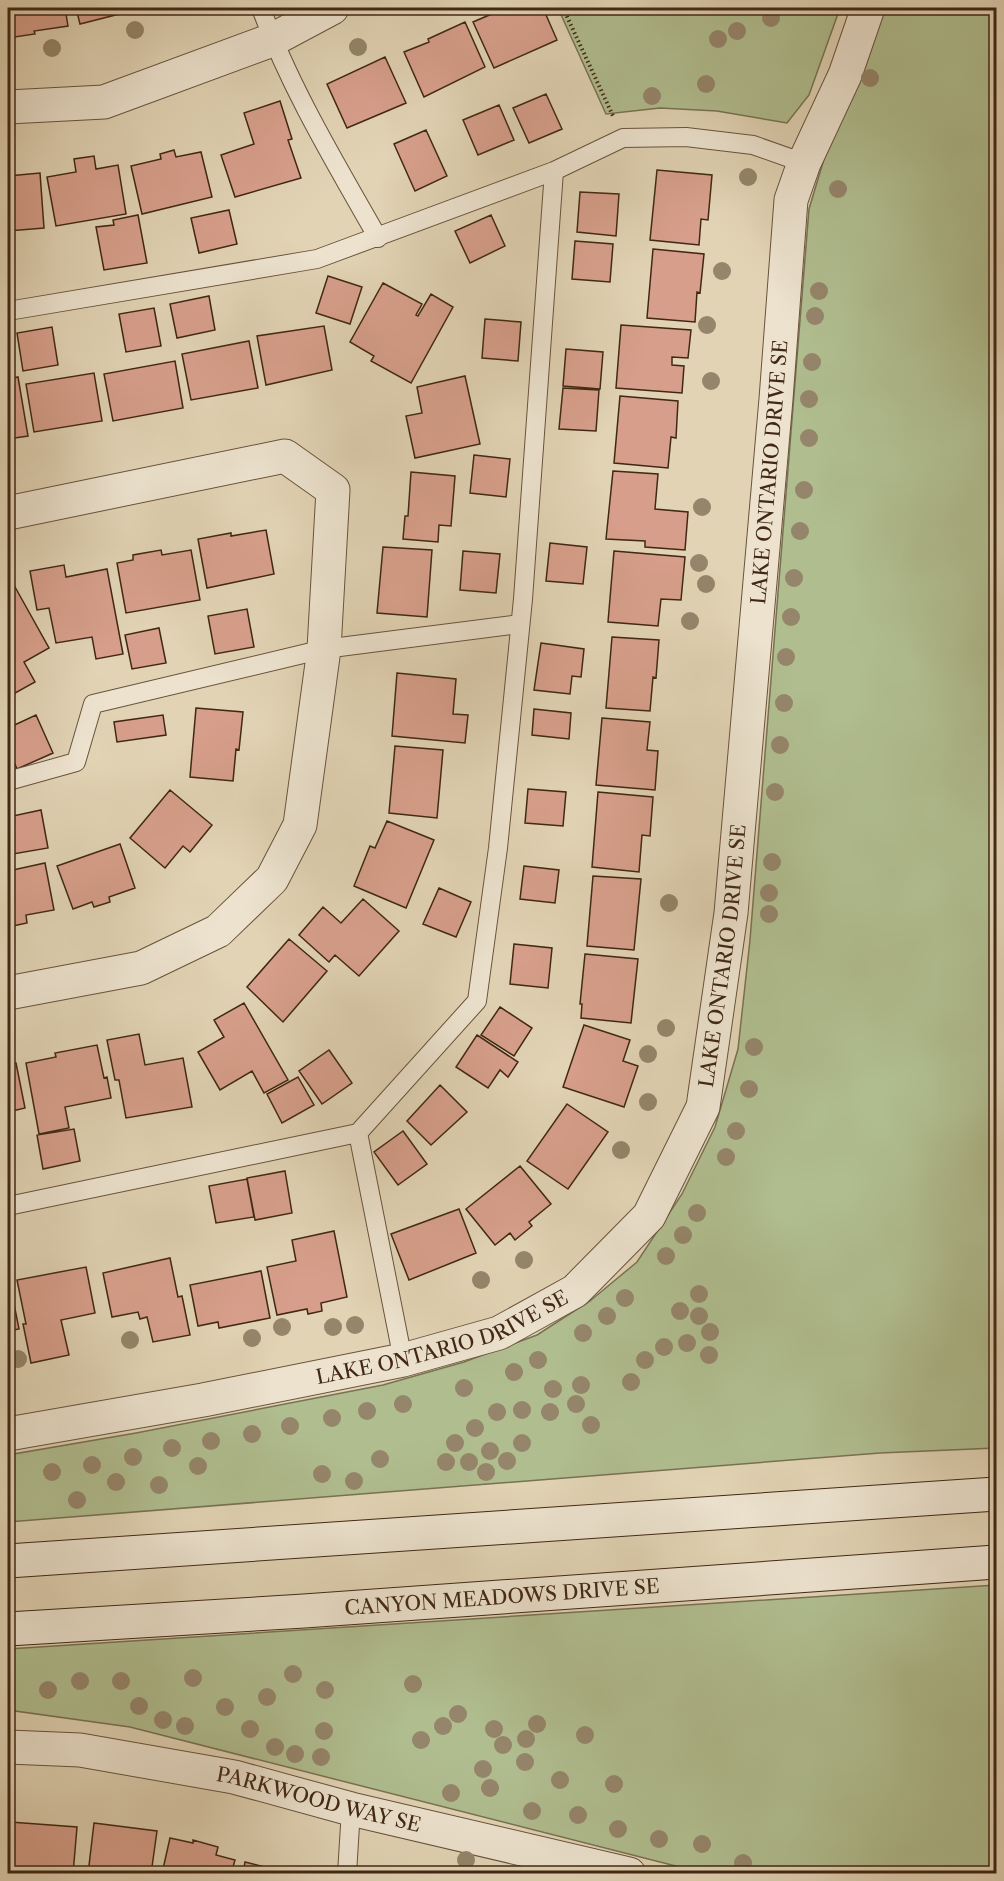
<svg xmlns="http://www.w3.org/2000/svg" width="1004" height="1881" viewBox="0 0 1004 1881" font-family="'Libre Caslon Text',serif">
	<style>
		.green { fill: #b0bd8f; stroke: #787252; stroke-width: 1.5 }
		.building { fill: #d79f8b; stroke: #412814; stroke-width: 1.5 }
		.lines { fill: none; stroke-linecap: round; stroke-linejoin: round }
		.service-casing { stroke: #69533c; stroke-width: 20 }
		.minor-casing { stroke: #69533c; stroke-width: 35 }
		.tertiary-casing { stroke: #69533c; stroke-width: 35 }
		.secondary-casing { stroke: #412814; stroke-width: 35 }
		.path { stroke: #412814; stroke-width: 4; stroke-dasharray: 1.5 3; stroke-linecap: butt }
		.service { stroke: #ece2ce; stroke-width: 18 }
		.minor { stroke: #ece2ce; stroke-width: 33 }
		.tertiary { stroke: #ece2ce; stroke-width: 33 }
		.secondary { stroke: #ece2ce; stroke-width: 33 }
		.tree { fill: #95856a }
		.labels { text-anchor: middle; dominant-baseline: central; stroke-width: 4.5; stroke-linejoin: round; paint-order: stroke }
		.street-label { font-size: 20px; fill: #412814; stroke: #ece2ce }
	</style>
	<rect width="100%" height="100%" fill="#e1d3b4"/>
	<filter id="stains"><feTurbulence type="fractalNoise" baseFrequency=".00333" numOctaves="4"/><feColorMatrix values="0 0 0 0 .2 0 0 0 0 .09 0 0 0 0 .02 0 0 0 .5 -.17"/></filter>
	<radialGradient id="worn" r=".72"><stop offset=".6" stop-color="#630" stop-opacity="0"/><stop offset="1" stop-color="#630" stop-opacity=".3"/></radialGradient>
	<path class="green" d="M558 8H840L809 95 787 123 717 111 660 108 606 114Z
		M877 8H996V1448L880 1453 8 1522V1455L136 1433 383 1385 464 1362 537 1335 590 1301 637 1262 682 1194 715 1127 738 1049 750 940 809 209 833 129Z
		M996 1585V1873H703L130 1727 8 1710V1649Z"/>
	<path class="building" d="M8 8H65L68 26 34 31 35 34 8 38Z
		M76 8H143L80 24Z
		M500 8H543L557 40 494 68 473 22 501 10Z
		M465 22 485 67 424 97 404 52 429 42 428 39Z
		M385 57 406 103 347 128 327 84Z
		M546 94 562 129 529 143 513 108Z
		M280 101 292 139 288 140 301 178 235 197 221 155 254 144 244 113Z
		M499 105 514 140 478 155 463 120Z
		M426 130 447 176 415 191 394 144Z
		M174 150 176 157 201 152 212 197 142 214 131 166 161 159 160 154Z
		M94 156 96 169 118 165 126 214 56 226 47 177 76 172 74 159Z
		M657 170 712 175 708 220 701 219 699 245 650 240Z
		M40 173 44 228 8 231V176Z
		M580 192 619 194 616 236 577 232Z
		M229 210 237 244 199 253 191 218Z
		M138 215 147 263 104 270 96 227 114 225 113 220Z
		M491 215 505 246 470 263 455 231Z
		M575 241 613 244 610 282 572 279Z
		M653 249 704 254 700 293 697 292 695 322 647 318Z
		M328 276 362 287 350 324 316 313Z
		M383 283 422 304 416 315 418 316 431 294 453 307 411 383 371 361 374 356 350 342Z
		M209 296 215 330 177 338 170 304Z
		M154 308 161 346 126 352 119 314Z
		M485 319 521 322 518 361 482 358Z
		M621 325 691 330 688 358 672 357V365L684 366 682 393 616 388Z
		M324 326 332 370 266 385 257 336Z
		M52 327 58 365 23 371 17 333Z
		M249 341 258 388 191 400 182 354Z
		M566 349 603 352 600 389 563 386Z
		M175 361 183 408 113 421 104 374Z
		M94 373 102 421 34 432 26 384Z
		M465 376 480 444 415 458 406 416 422 413 417 387Z
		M18 377 28 436 8 439V379Z
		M563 388 599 390 596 431 559 429Z
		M620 396 678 401 676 438 671 437 668 468 614 463Z
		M474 455 510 459 506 497 470 493Z
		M613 471 658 474 655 509 688 512 685 550 645 547V541L606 539Z
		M411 472 455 476 451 526 439 525 438 542 403 539 405 516H408Z
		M266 530 274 574 207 588 198 539 231 533V536Z
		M550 543 587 547 583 584 546 581Z
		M383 547 432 550 427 617 377 613Z
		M161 550 162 555 191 550 200 600 126 613 117 563 133 560V555Z
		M463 551 500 554 496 593 460 590Z
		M614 551 685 557 681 600 661 599 658 626 608 622Z
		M64 565 66 577 107 569 123 654 96 659 92 637 56 643 49 608 37 610 30 571Z
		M10 578 49 648 24 662 35 682 8 697V580Z
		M247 609 254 647 215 654 208 616Z
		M159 628 166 663 132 669 125 635Z
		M612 637 659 640 656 678 653 677 650 711 606 708Z
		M541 643 584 649 581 677 572 676 570 694 534 690Z
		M397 673 456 679 453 714 468 715 465 743 392 736Z
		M196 708 243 712 239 750 236 749 233 781 190 777Z
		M534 709 571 713 569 739 532 735Z
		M36 715 53 753 17 769 8 748V728Z
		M163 715 166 735 117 742 114 722Z
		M602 718 650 722 647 750 658 751 655 790 596 785Z
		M395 746 443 750 437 818 389 813Z
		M528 789 566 792 563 826 525 823Z
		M170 790 212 825 190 852 183 846 165 868 130 838Z
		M598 792 653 797 650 836 642 835 639 872 592 867Z
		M41 810 48 848 13 854 8 828V817Z
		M387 821 434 840 406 908 354 886 370 846 375 848Z
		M120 844 135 888 109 897 110 902 94 907 92 902 73 909 57 866Z
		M45 863 54 910 26 915 27 923 8 927V871Z
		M524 866 559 870 555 903 520 899Z
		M593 876 641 879 634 950 587 946Z
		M439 888 471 902 456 937 423 924Z
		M363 899 399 931 359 976 335 955 329 962 299 935 323 907 341 923Z
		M289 939 327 971 283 1022 247 987Z
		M514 944 552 948 548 988 510 984Z
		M585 954 638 959 631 1023 581 1018 582 1004H580Z
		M244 1003 288 1080 264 1093 252 1071 220 1090 198 1052 224 1037 214 1020Z
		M500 1007 532 1028 514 1056 481 1035Z
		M584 1025 630 1040 623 1061 638 1066 624 1107 563 1087Z
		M139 1034 145 1065 183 1058 192 1107 126 1118 119 1080H115L107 1040Z
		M477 1035 518 1062 508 1077 500 1070 488 1088 456 1067Z
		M97 1045 104 1078 107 1077 111 1098 65 1107 69 1128 39 1134 26 1063 56 1057 55 1053Z
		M329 1050 352 1083 322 1104 299 1071Z
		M16 1063 25 1108 8 1112V1064Z
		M298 1077 314 1105 282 1123 267 1094Z
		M440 1085 467 1112 431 1145 407 1121Z
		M567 1104 608 1132 568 1189 527 1161Z
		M74 1129 80 1161 43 1169 37 1135Z
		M403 1131 427 1164 398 1185 374 1152Z
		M520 1166 551 1204 529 1222 532 1226 515 1240 510 1233 495 1245 466 1209Z
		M285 1171 292 1213 255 1220 247 1178Z
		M247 1179 254 1217 216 1223 209 1186Z
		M459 1209 476 1253 409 1280 391 1234Z
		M334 1231 347 1297 321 1303 322 1311 308 1314 307 1309 277 1315 267 1267 296 1261 292 1240Z
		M170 1258 178 1297 182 1296 190 1335 153 1342 147 1317 140 1319 138 1312 112 1317 103 1273Z
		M86 1267 95 1313 61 1320 69 1355 31 1363 23 1324H26L17 1280Z
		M261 1271 270 1318 219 1328 218 1322 198 1326 190 1285Z
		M8 1279H9L19 1329 8 1331Z
		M10 1822 77 1827 73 1874 8 1868Z
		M94 1823 157 1831 151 1874H88Z
		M170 1838 193 1843V1840L218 1847 216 1855 235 1860 231 1874H165L166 1869H163Z
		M245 1862 277 1870 278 1868 302 1874H243Z"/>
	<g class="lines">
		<g class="service-casing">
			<path id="service" d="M261 8C290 88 336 164 378 238
				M8 311 317 259 554 171 623 138 686 137 753 145 804 163
				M8 781 76 762 93 704 324 649 520 624
				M358 1133 403 1360
				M8 1206 358 1133 477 1001 498 848 523 599 554 171
				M347 1874 351 1809"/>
		</g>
		<g class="minor-casing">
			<g id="minor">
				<path d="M8 513 285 456 333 490 324 649 300 825 272 879 218 931 141 968 8 993"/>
				<path id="s1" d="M8 1434 203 1400 403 1360 499 1333 575 1291 649 1216 703 1107 731 913 776 399 791 200 804 163 845 75 868 8"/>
				<path id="s2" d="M8 1747 80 1750 234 1777 351 1809 629 1874"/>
			</g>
		</g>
		<g class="tertiary-casing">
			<path id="tertiary" d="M8 107 104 102 272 40 332 8"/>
		</g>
		<g class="secondary-casing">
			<g id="secondary">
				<path d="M8 1561 996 1494"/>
				<path id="s3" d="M8 1629 304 1611 996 1562"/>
			</g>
		</g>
		<path class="path" d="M563 8 613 116"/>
		<use href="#service" class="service"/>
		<use href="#minor" class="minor"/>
		<use href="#tertiary" class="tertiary"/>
		<use href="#secondary" class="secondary"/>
	</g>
	<g class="tree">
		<circle cx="771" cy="18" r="9"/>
		<circle cx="135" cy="30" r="9"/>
		<circle cx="737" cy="31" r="9"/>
		<circle cx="718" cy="39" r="9"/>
		<circle cx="358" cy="47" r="9"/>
		<circle cx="52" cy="48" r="9"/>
		<circle cx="870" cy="78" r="9"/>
		<circle cx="706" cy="84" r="9"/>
		<circle cx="652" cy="96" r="9"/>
		<circle cx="748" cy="177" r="9"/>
		<circle cx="838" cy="189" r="9"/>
		<circle cx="722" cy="271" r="9"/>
		<circle cx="819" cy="291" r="9"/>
		<circle cx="815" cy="316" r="9"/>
		<circle cx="707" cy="325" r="9"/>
		<circle cx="812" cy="362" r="9"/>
		<circle cx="711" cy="381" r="9"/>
		<circle cx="809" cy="399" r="9"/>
		<circle cx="809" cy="438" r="9"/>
		<circle cx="804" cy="490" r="9"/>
		<circle cx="702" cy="507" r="9"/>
		<circle cx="800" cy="531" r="9"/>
		<circle cx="699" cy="563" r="9"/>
		<circle cx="794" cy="578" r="9"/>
		<circle cx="706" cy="584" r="9"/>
		<circle cx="791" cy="617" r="9"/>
		<circle cx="690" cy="621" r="9"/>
		<circle cx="786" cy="657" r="9"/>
		<circle cx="784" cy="703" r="9"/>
		<circle cx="780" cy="745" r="9"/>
		<circle cx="775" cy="792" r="9"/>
		<circle cx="772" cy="862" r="9"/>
		<circle cx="769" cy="893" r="9"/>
		<circle cx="669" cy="903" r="9"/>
		<circle cx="769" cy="914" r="9"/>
		<circle cx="666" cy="1028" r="9"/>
		<circle cx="754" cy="1047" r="9"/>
		<circle cx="648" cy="1054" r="9"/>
		<circle cx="749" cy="1089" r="9"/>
		<circle cx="648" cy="1102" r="9"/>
		<circle cx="736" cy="1131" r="9"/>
		<circle cx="621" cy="1150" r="9"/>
		<circle cx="726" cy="1157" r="9"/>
		<circle cx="697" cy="1213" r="9"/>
		<circle cx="683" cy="1235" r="9"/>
		<circle cx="666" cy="1256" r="9"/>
		<circle cx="524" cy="1260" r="9"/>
		<circle cx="481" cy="1280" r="9"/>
		<circle cx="699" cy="1294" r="9"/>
		<circle cx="625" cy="1298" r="9"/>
		<circle cx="680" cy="1311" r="9"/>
		<circle cx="607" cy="1316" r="9"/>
		<circle cx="699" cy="1316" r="9"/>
		<circle cx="355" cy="1325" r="9"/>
		<circle cx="282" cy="1327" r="9"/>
		<circle cx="333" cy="1327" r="9"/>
		<circle cx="710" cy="1332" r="9"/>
		<circle cx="583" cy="1333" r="9"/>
		<circle cx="252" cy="1338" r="9"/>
		<circle cx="130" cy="1340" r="9"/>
		<circle cx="687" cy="1343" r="9"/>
		<circle cx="664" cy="1347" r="9"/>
		<circle cx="709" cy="1355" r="9"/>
		<circle cx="18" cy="1359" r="9"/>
		<circle cx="538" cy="1360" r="9"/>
		<circle cx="645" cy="1360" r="9"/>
		<circle cx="514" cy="1372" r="9"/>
		<circle cx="631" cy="1382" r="9"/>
		<circle cx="581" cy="1385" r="9"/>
		<circle cx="464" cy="1388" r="9"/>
		<circle cx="553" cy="1389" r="9"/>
		<circle cx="403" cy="1404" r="9"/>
		<circle cx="576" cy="1404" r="9"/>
		<circle cx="522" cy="1410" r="9"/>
		<circle cx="367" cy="1411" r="9"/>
		<circle cx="497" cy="1412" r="9"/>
		<circle cx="550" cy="1412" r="9"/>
		<circle cx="332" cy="1418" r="9"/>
		<circle cx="591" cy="1425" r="9"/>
		<circle cx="290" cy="1426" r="9"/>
		<circle cx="475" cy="1428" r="9"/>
		<circle cx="252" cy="1434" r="9"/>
		<circle cx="211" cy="1441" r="9"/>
		<circle cx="455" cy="1443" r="9"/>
		<circle cx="522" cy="1443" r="9"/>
		<circle cx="172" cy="1448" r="9"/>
		<circle cx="490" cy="1451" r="9"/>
		<circle cx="133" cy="1457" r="9"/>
		<circle cx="380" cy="1459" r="9"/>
		<circle cx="507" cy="1461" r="9"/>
		<circle cx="446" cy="1462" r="9"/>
		<circle cx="469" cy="1462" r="9"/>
		<circle cx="92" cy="1465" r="9"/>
		<circle cx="198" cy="1466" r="9"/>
		<circle cx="52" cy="1472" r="9"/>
		<circle cx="486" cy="1472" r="9"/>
		<circle cx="322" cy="1474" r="9"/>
		<circle cx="354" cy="1481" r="9"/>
		<circle cx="116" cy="1482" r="9"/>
		<circle cx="159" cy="1485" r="9"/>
		<circle cx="77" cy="1500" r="9"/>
		<circle cx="293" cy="1674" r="9"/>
		<circle cx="193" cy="1678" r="9"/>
		<circle cx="80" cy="1681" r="9"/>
		<circle cx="121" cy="1681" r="9"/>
		<circle cx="413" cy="1684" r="9"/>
		<circle cx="48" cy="1690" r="9"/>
		<circle cx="325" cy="1690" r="9"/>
		<circle cx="267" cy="1697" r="9"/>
		<circle cx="139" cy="1706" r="9"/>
		<circle cx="225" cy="1707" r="9"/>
		<circle cx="458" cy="1714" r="9"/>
		<circle cx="163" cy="1720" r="9"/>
		<circle cx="537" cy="1724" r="9"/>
		<circle cx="185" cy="1726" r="9"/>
		<circle cx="443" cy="1726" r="9"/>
		<circle cx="250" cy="1729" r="9"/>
		<circle cx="494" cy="1729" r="9"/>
		<circle cx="324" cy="1731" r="9"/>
		<circle cx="585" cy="1735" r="9"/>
		<circle cx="526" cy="1739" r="9"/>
		<circle cx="421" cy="1740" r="9"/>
		<circle cx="503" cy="1745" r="9"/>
		<circle cx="275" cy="1747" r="9"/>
		<circle cx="295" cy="1754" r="9"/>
		<circle cx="321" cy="1757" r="9"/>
		<circle cx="525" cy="1762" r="9"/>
		<circle cx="483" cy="1769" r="9"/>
		<circle cx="560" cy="1780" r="9"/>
		<circle cx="614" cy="1784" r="9"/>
		<circle cx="490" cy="1788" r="9"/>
		<circle cx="451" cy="1793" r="9"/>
		<circle cx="532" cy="1811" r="9"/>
		<circle cx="578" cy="1815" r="9"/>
		<circle cx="618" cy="1829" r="9"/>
		<circle cx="659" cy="1839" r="9"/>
		<circle cx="702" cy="1844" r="9"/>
		<circle cx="466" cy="1860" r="9"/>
		<circle cx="743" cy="1863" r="9"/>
	</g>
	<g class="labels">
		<g class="street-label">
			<text stroke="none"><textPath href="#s1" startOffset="1454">LAKE ONTARIO DRIVE SE</textPath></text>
			<text stroke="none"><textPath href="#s1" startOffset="968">LAKE ONTARIO DRIVE SE</textPath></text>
			<text stroke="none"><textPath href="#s1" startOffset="446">LAKE ONTARIO DRIVE SE</textPath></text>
			<text stroke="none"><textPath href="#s3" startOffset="495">CANYON MEADOWS DRIVE SE</textPath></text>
			<text stroke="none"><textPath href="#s2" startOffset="316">PARKWOOD WAY SE</textPath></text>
		</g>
	</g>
	<rect width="1004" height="1881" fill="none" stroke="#e1d3b4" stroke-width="30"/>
	<rect x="9" y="9" width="986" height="1863" fill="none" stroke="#412814" stroke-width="3"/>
	<rect x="15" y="15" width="974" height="1851" fill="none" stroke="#412814" stroke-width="1.5"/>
	<rect width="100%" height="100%" filter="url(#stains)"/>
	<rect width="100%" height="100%" fill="url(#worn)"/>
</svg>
